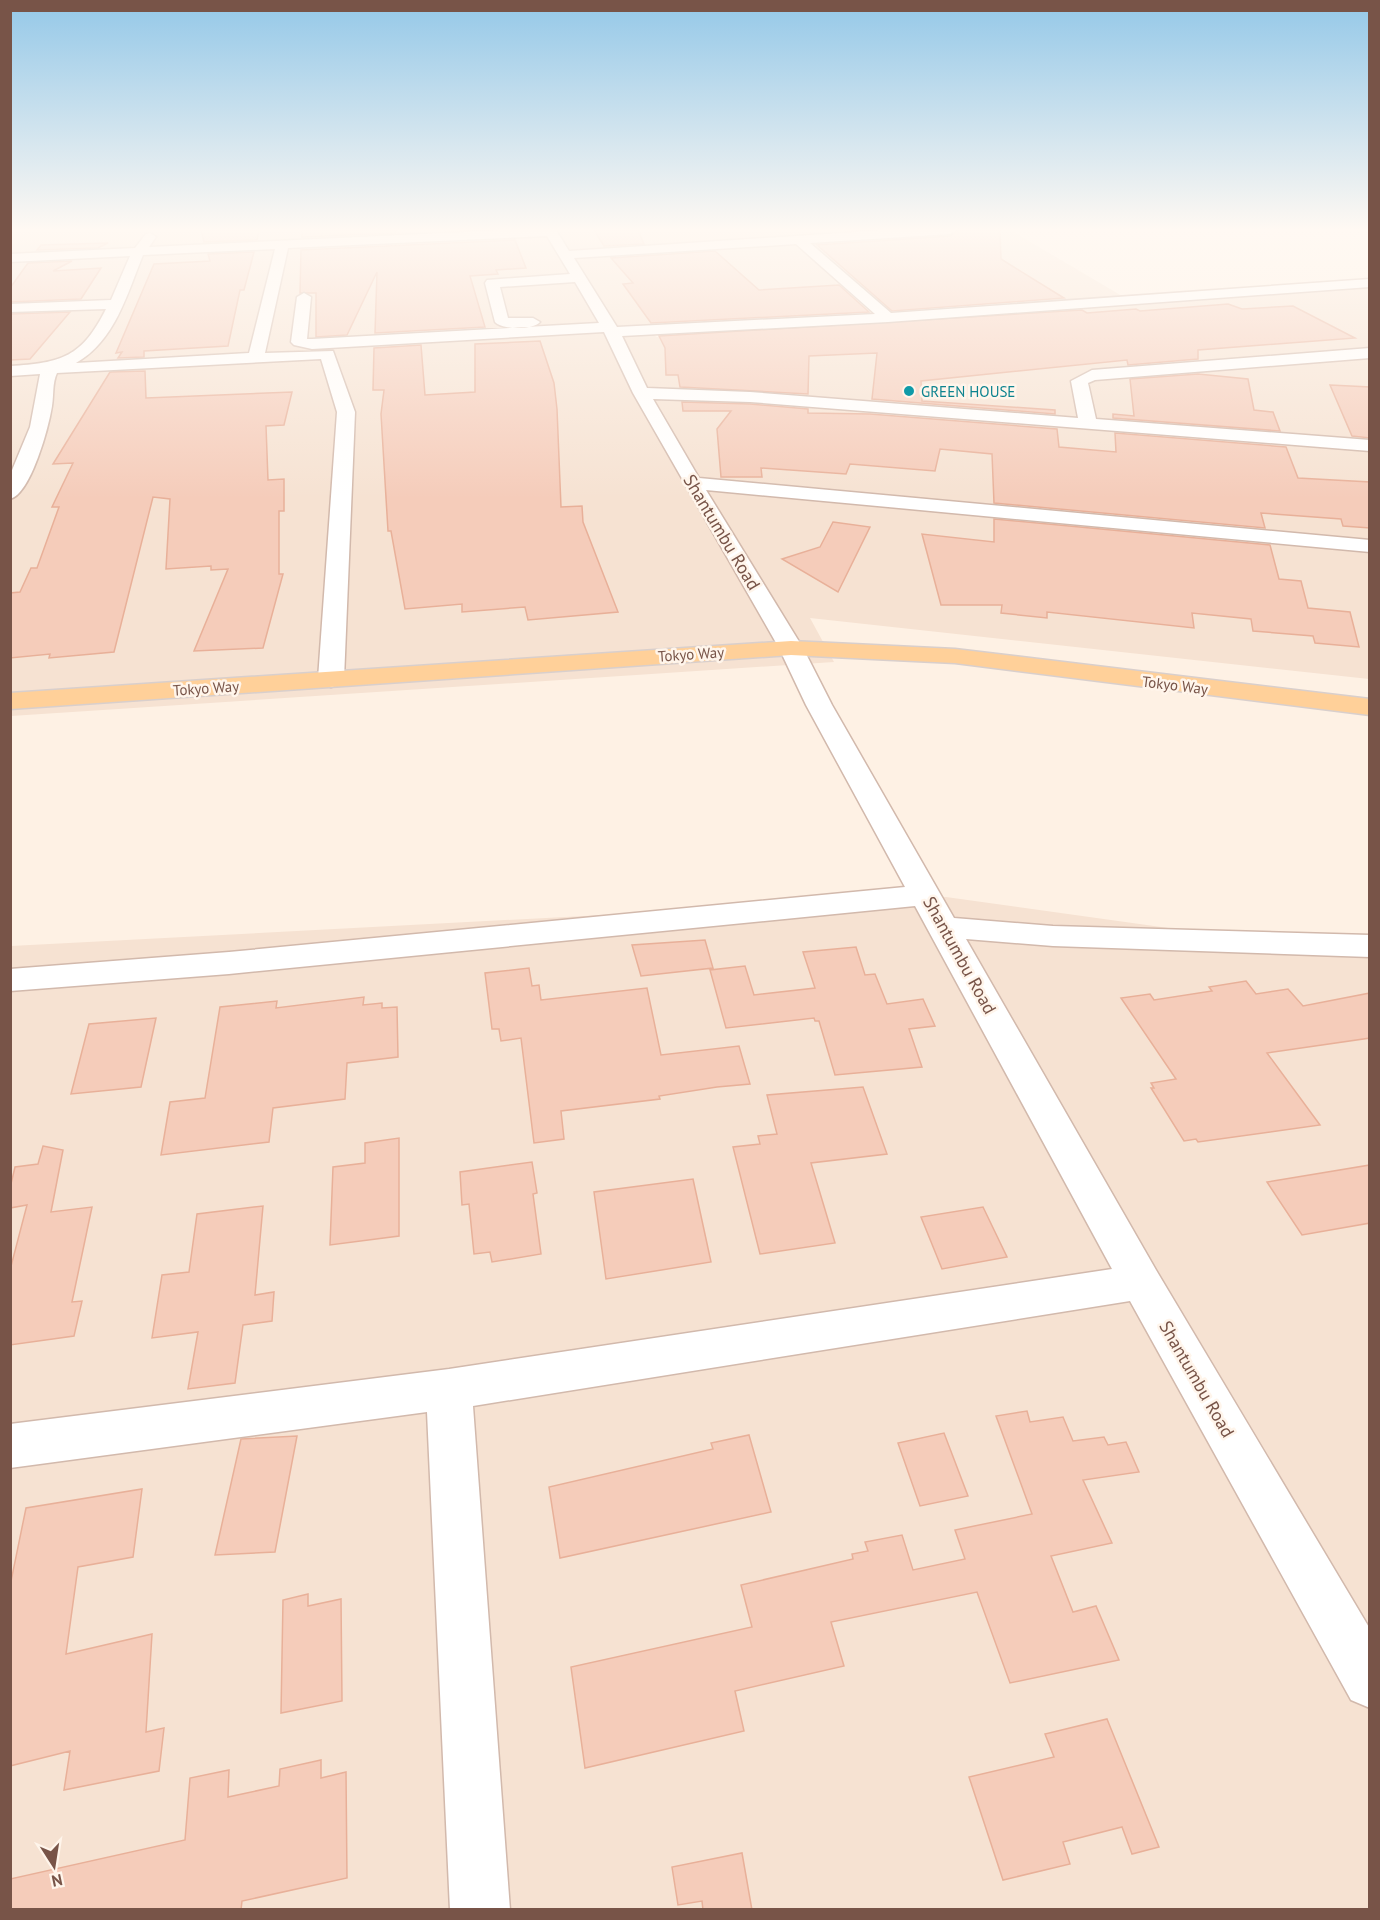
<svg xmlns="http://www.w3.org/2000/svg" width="1380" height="1920" viewBox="0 0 1380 1920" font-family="'PT Sans',sans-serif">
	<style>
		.residential { fill: #f6e2d2 }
		.building { fill: #f5ccba; stroke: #e8b099; stroke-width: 1.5 }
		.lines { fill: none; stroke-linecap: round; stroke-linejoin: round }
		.minor-casing { stroke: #d2b9ac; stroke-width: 3 }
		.major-casing { stroke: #d9cfcc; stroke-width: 3 }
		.minor { fill: #fff; fill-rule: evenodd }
		.major { fill: #ffd099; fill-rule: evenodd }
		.culture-dot { fill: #0f9aa8; stroke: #fff5eb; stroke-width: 2 }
		.labels { text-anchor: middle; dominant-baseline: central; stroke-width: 5; stroke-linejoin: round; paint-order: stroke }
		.far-culture-label { font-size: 15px; fill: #0d838f; stroke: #fff5eb; text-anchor: start }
		.far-street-label { font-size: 15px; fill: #785448; stroke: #fff5eb }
		.street-label { font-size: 18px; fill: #785448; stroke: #fff5eb }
	</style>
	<rect width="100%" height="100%" fill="#fef1e4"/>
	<path class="residential" d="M11 230H1010L1122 296 639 327 657 337 1369 288V679L810 618 834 662 11 716Z
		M946 897 1369 956V1909L11 1910V946Z"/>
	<path class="building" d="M201 230H259L257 240 204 242Z
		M302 230H396L395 233 302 237Z
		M594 230H638L644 244 604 246Z
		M958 230H1000L1001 259 1064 298 892 311 817 245 950 236Z
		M515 240 526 268 496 270 498 274 470 276 485 327 375 333 377 272 347 335 316 337V293H300L301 250Z
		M108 243 98 248 37 250 41 245Z
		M715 251 759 290 839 285 869 312 651 323 623 284 633 283 611 258Z
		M254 252 244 290H240L228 346 144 351V357L118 358 122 352 116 353 154 264 210 261 208 254Z
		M72 261 53 271 101 268 81 299 10 302V288L28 263Z
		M1228 304 1242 309 1293 306 1355 338 1198 350V359L1128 365 1127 360 921 381 922 401 1055 410V414L872 399 877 353 809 356 808 394 680 387 678 375H666L665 348 659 336 1082 310 1087 313 1136 309 1140 311Z
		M70 312 30 359 10 360V314Z
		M540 341 554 383 557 409 561 507 582 506 583 522 618 612 528 620 525 607 462 612V604L405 609 391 531H388L381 414 384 390H373L374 348 421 345 425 395 475 392V344Z
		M145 371 146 398 292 392 284 425 266 426 268 480 284 479V511H279V574H283L263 648 194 651 228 569 211 570V566L166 569 170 499 153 497 114 652 49 658 50 654 10 658V593L20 592 31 568H37L59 507H52L73 463 53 464 110 372Z
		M1198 374 1248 379 1254 410 1273 412 1280 431 1113 418V414L1134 416 1130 379Z
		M1330 385 1370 387V438L1352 436Z
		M682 402 750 404 808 409V413L870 414 1057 429 1059 447 1116 452 1115 433 1286 447 1298 478 1370 482V528L1343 526 1341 519 1261 513 1265 528 994 503 992 454 940 449 935 471 850 464 846 474 761 468 762 477H721L717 429 731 411H683Z
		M994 519 1270 545 1279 579 1301 581 1308 608 1350 612 1359 647 1315 643 1313 636 1253 631 1251 619 1192 613 1194 628 1047 612V618L1001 613 1002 605H941L922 534 994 542Z
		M833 522 870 527 838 592 782 559 820 547Z
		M705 940 713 968 641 976 632 945Z
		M856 947 865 975 875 974 887 1004 923 999 935 1026 909 1029 922 1067 835 1075 819 1021H815L814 1018 726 1028 710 970 745 966 754 995 815 988 803 952Z
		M529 968 532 986 539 985 541 1000 647 988 661 1055 739 1046 750 1084 717 1087 659 1096 660 1099 561 1111 564 1139 534 1143 521 1038 501 1041 499 1029H492L485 973Z
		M1246 981 1256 994 1288 989 1303 1006 1370 993V1038L1267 1053 1320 1125 1198 1142 1196 1139 1184 1141 1151 1088H1154L1151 1083 1176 1079 1121 998 1150 994 1154 1000 1212 991 1209 987Z
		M364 997 363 1005 382 1003V1008L397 1007 398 1057 347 1063 345 1099 273 1108 269 1142 161 1155 170 1102 205 1098 220 1007 277 1001 276 1008Z
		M156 1018 141 1087 71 1094 89 1024Z
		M863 1087 887 1154 811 1163 835 1243 760 1254 733 1147 760 1144 758 1136 777 1134 767 1095Z
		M399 1138V1236L330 1245 333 1167 365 1163V1143Z
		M43 1146 63 1150 51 1212 92 1207 72 1302 82 1301 74 1336 10 1345V1270L27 1205 10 1208V1188L15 1167 38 1164Z
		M532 1162 537 1193 533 1194 541 1254 492 1262 490 1252 474 1254 469 1204 462 1205 460 1172Z
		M1370 1165V1223L1302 1235 1267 1182Z
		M693 1179 711 1262 606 1279 594 1192Z
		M263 1206 255 1295 274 1292 272 1321 243 1325 235 1383 188 1389 198 1332 152 1338 162 1275 189 1272 197 1214Z
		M983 1207 1007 1257 942 1269 921 1217Z
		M1027 1411 1030 1422 1063 1417 1073 1441 1104 1437 1108 1445 1126 1442 1139 1472 1083 1480 1112 1543 1051 1556 1073 1612 1096 1606 1119 1660 1010 1683 977 1592 831 1622 844 1666 735 1691 744 1731 585 1768 571 1667 752 1627 741 1585 853 1559 852 1554 868 1551 865 1542 902 1535 913 1570 965 1559 955 1530 1032 1514 996 1416Z
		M944 1433 968 1496 920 1506 898 1443Z
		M749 1435 771 1512 560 1558 549 1487 713 1449 711 1443Z
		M297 1436 275 1552 215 1555 241 1439Z
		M142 1489 133 1557 78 1567 66 1654 152 1634 146 1732 164 1728 159 1771 64 1790 70 1751 10 1766V1586L26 1508Z
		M308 1594V1606L341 1599 342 1701 281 1713 283 1600Z
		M1107 1719 1159 1847 1132 1854 1122 1827 1063 1842 1070 1864 1003 1880 969 1777 1054 1757 1045 1734Z
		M321 1760V1778L346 1772 347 1878 242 1901 241 1910H10V1879L185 1840 190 1778 229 1770 228 1797 279 1786 280 1769Z
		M742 1853 752 1910H703L702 1901 678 1905 672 1867Z"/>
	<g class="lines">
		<g class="minor-casing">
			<path id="minor" d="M507 230H556L569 251 886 230H956L950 234 810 243 891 313 1370 279V287L888 322 622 336 647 388 750 392 1078 418 1071 381 1092 370 1370 348V358L1095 380 1088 383 1096 419 1370 440V451L750 402 653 399 699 478 1370 540V552L706 490 803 648 832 705 954 918 1053 926 1370 935V957L1053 946 966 939 1156 1270 1370 1629V1708L1351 1700 1130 1301 473 1406 510 1910H450L427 1412 10 1468V1424L449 1369 1112 1269 915 906 229 974 10 991V969L229 952 905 887 806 705 779 648 633 393 604 332 312 349 294 345 291 342 297 297 304 293 311 297 307 339H312L599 323 575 282 500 287 508 318H533L540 322C533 330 502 330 495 322L485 283 487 280 570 274 547 236 288 248 265 353 333 351 355 412 344 679 340 684 331 687 322 684 318 679 337 412 321 359 57 373C52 384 54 394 52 406 49 426 31 494 10 499V475L30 427 40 374 10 376V366C62 363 82 357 106 309L10 312V304L111 300 130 256 10 262V254L135 248 146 234 150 233 156 237 149 247ZM796 244 875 314 617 327 574 258ZM275 249 249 353 76 363C115 341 127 294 143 255Z"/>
		</g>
		<g class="major-casing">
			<path id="major" d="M791 641 955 649 1370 699V715L955 663 791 655 10 709V693Z"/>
		</g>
		<use href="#minor" class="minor"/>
		<use href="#major" class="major"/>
	</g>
	<linearGradient id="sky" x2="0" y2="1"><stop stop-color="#94c8e8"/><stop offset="0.46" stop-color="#fff9f3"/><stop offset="1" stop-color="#fff9f3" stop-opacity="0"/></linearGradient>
	<rect width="1380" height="499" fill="url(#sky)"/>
	<circle class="culture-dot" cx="909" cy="391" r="6"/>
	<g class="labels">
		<g class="far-culture-label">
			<text x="921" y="391">GREEN HOUSE</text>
		</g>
		<g class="far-street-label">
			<text transform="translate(691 654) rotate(-4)">Tokyo Way</text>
			<text transform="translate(1175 685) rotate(7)">Tokyo Way</text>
			<text transform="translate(206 688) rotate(-4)">Tokyo Way</text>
		</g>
		<g class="street-label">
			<text transform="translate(722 532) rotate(59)">Shantumbu Road</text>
			<text transform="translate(960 955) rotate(61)">Shantumbu Road</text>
			<text transform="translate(1197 1379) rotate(60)">Shantumbu Road</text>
		</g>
	</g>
	<rect width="1380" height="1920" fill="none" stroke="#785448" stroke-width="24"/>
	<g transform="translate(54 1866) rotate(168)" stroke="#fff5eb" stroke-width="4.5" paint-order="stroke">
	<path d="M0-4.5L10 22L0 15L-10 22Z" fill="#785448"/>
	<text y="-9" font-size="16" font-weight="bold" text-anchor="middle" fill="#785448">N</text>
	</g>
</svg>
